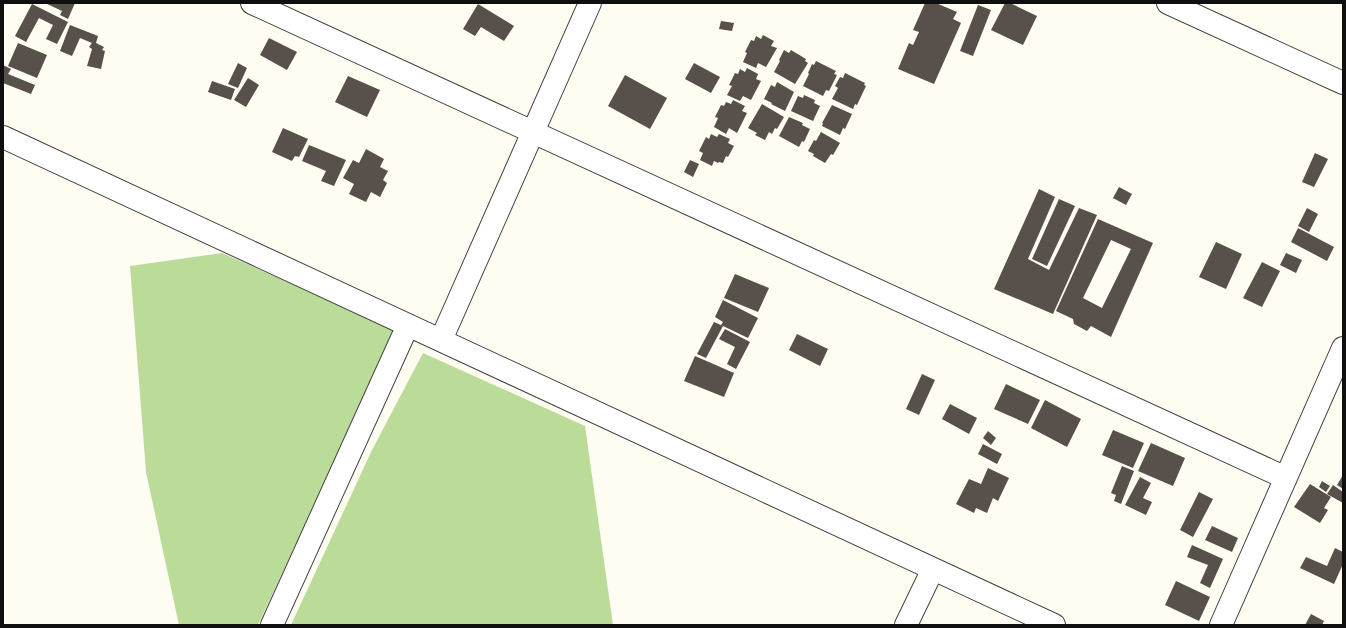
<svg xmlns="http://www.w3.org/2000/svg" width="1346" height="628" viewBox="0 0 1346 628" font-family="'Roboto Serif',serif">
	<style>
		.forest { fill: #bbdc99 }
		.building { fill: #58504b; fill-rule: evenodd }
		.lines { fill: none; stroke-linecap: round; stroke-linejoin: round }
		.minor-casing { stroke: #424242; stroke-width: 24 }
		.minor { stroke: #fff; stroke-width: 22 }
	</style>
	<rect width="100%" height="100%" fill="#fffcf2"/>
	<path class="forest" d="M222 253 396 330 258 625H179L146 472 130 266Z
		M423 353 585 426 613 625H291L372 450Z"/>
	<path class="building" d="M45 3H75L68 19 60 15 62 11Z
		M925 3H936L957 12 953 19 961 23 934 84 898 69 909 43 913 45 919 32 913 30Z
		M1005 3H1010L1037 16 1023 45 991 30Z
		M32 4 68 22 57 44 46 39 53 25 39 18 26 42 15 36Z
		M478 4 514 26 504 41 481 27 475 36 463 29Z
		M978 5 991 10 973 56 960 51Z
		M721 21 734 23 732 31 719 29Z
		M70 25 98 36 96 43 104 47 102 50 105 51 101 69 87 66 92 49 89 47 92 43 80 38 72 56 60 51Z
		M763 35 774 41 771 46 777 48 766 67 758 63 756 68 743 62 747 53 745 52 751 40 754 41 756 36 761 39Z
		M269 38 297 52 287 70 260 55Z
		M18 43 47 55 37 78 8 66Z
		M784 50 789 53 791 50 806 59 805 61 808 63 795 84 774 72 780 61 779 60Z
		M816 61 836 71 834 74 837 75 829 91 826 90 823 96 803 86 809 74 808 73 812 64 814 65Z
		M238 63 247 68 238 88 228 84Z
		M694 63 720 77 711 93 685 79Z
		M3 65 11 69 8 74 35 85 31 94 3 83Z
		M747 68 758 74 756 79 761 81 751 100 743 96 740 101 727 95 732 86 729 85 735 73 738 74 740 69 745 72Z
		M845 73 865 83 864 85 866 86 857 105 855 104 853 109 832 99 838 88 835 86 840 77 843 78Z
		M625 75 667 98 650 129 608 106Z
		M348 76 380 90 367 117 335 102Z
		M248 78 259 85 246 107 234 100Z
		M212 81 235 89 231 100 208 92Z
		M777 82 794 92 785 111 771 104 772 103 764 99 771 85 775 87Z
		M804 95 815 100 814 103 820 106 813 121 791 111 798 96 803 98Z
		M733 100 745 106 742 111 747 113 737 133 729 128 726 134 714 127 718 118 715 117 721 105 724 106 726 102 731 104Z
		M762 104 784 117 777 129 775 128 772 134 769 132 765 140 755 135 757 133 748 128Z
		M832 105 852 114 845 129 843 128 840 135 822 126 823 123H822Z
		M789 117 803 123 802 125 810 129 804 142 802 141 799 147 779 136Z
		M283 128 308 139 299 157 295 156 292 161 272 152Z
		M821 132 840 143 833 155 831 154 825 163 813 156 814 154 808 151 814 140 816 141Z
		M711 134 717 137 719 134 730 139 728 143 734 146 728 157 726 156 723 163 719 162 718 163 714 161 712 166 700 160 703 153 699 151 706 137 709 139Z
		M309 145 346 160 334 186 321 181 326 171 302 161Z
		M366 149 384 159 380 167 388 171 383 180 387 183 380 197 371 192 366 202 349 194 354 184 343 178 353 160 359 163Z
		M1315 153 1328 159 1314 187 1302 182Z
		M690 160 699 164 693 177 684 172Z
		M1119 187 1132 194 1126 205 1113 198Z
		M1039 189 1055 197 1028 259 1049 270 1079 208 1097 215 1053 314 994 289Z
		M1059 199 1075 206 1047 266 1032 259Z
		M1307 208 1318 214 1309 232 1298 226Z
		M1098 219 1153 243 1111 337 1091 326 1087 331 1074 324 1073 319 1056 311ZM1111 240 1131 249 1102 308 1083 298Z
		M1298 228 1334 247 1327 261 1291 242Z
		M1216 242 1242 254 1226 289 1199 277Z
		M1286 253 1302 260 1296 273 1280 265Z
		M1262 262 1280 271 1262 307 1243 298Z
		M735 274 769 288 758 312 724 298Z
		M723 300 758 318 748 338 721 325 723 322 715 317Z
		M714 322 723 326 706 358 697 354Z
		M725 329 750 342 736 369 727 364 735 347 719 339Z
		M797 334 828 349 820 366 789 350Z
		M695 356 734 373 724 397 684 381Z
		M922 374 935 380 919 415 906 409Z
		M1006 384 1040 400 1028 424 994 409Z
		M1045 400 1081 419 1067 447 1031 428Z
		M950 404 977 418 969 434 942 419Z
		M1113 430 1144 443 1133 468 1102 455Z
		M988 431 996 438 991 445 983 438Z
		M1151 443 1185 458 1173 486 1138 471Z
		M983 444 1002 454 997 464 978 454Z
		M1122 466 1134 471 1121 504 1114 501 1116 495 1111 493Z
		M988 468 1009 478 998 501 993 498 987 513 976 508 974 513 956 504 969 479 981 484Z
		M1343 475V489L1337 485Z
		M1140 477 1151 483 1143 498 1152 502 1146 515 1125 505Z
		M1322 481 1330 486 1326 492 1319 487Z
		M1310 484 1331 497 1324 508 1328 510 1320 523 1294 507Z
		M1333 485 1343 492V503L1327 494Z
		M1199 492 1213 499 1193 537 1180 530Z
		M1212 526 1238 538 1232 552 1205 540Z
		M1192 545 1223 559 1210 588 1200 583 1208 565 1187 557Z
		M1335 548 1343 552V564L1334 584 1300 568 1306 557 1327 566Z
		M1176 581 1210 597 1199 621 1165 605Z
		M1311 614 1324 621 1322 625H1305Z"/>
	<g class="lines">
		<g class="minor-casing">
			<path id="minor" d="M252 3 1286 478
				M1168 3 1343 83
				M3 137 1054 625
				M441 340 590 3
				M272 625 408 325
				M906 625 933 569
				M1221 625 1343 348"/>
		</g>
		<use href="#minor" class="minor"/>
	</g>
	<rect width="1346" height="628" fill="none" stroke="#0f0f0f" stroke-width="8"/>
</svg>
